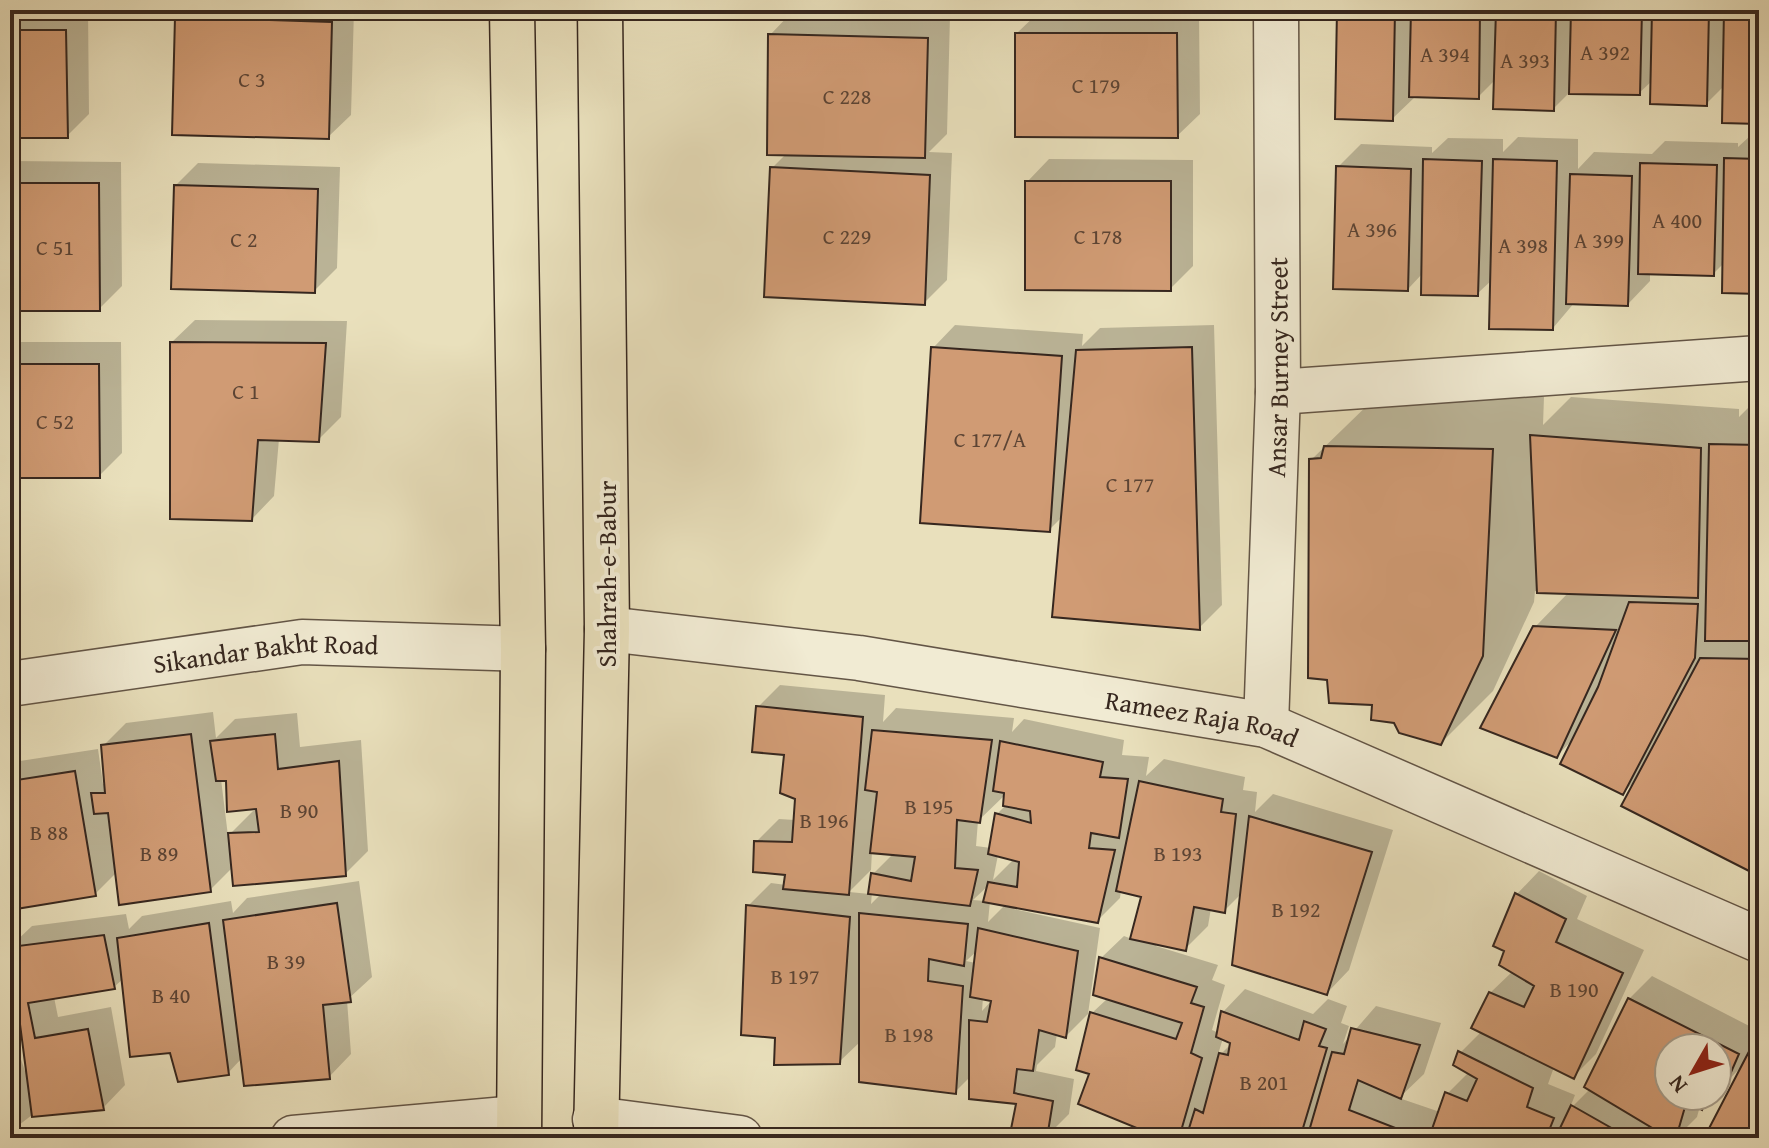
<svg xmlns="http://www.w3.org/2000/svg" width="1769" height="1148" viewBox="0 0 1769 1148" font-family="'Gentium Book Plus',serif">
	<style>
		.shadow { fill: #0003; fill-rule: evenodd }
		.building { fill: #d09b74; stroke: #36271f; stroke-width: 2 }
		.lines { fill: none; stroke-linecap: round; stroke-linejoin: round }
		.minor-casing { stroke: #635546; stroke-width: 47 }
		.major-casing { stroke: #36271f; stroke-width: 47 }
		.minor { stroke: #f1ebd3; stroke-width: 44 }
		.major { stroke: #e9e0bc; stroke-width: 44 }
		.labels { text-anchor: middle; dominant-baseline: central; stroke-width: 8; stroke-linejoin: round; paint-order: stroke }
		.number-label { font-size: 22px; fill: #5c4434 }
		.street-label { font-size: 26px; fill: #36271f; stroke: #f1ebd3 }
	</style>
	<rect width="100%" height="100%" fill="#e9e0bc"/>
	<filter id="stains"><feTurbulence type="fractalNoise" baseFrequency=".0025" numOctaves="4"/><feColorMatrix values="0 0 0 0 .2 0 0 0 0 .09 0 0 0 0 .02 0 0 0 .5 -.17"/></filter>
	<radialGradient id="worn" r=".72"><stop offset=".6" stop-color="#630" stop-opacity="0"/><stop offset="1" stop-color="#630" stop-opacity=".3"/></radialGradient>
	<path class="shadow" d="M10 10H88L89 114 67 136H10Z
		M185 10H354L351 115 328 137 177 18Z
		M1339 10H1759V122L1725 85 1706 104 1652 81 1639 93 1570 92 1553 109 1496 79 1478 97 1416 96 1392 119Z
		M1040 11 1199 12 1200 114 1177 136 1017 33Z
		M792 12 950 16 947 134 929 152 952 153 947 280 924 303 772 168 787 153 770 35Z
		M1518 137 1578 139V169L1594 152 1652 154 1665 141 1738 143V147L1749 137H1759V292L1724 263 1713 274 1650 273V281L1628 304 1575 302 1553 328 1493 279 1477 294 1423 273 1408 289 1338 167 1361 144 1432 147V153L1448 138 1503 139V152Z
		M1049 159 1193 160V266L1170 289 1027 182Z
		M10 161 121 162 122 286 99 309H10Z
		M198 163 340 167 337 268 314 291 176 185Z
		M195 320 347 321 341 417 318 440 279 439 274 496 252 519 172 342Z
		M955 325 1083 334 1082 346 1100 328 1214 325 1222 605 1199 628 1063 516 1049 530 933 348Z
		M10 342H121L122 453 99 476H10Z
		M1378 395 1544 397 1543 425 1571 397 1739 409V417L1750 406H1759V874L1636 780 1623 793 1574 738 1557 756 1535 627 1569 592 1535 591 1534 602 1493 691 1441 743 1395 721 1374 703 1311 460Z
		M780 685 885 695 883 722 896 708 1014 718 1012 732 1024 719 1124 740 1122 755 1149 757 1146 776 1164 759 1245 777 1243 790 1257 792 1255 812 1273 794 1393 830 1349 970 1327 993 1242 893 1224 911 1211 908 1208 926 1185 949 1157 943 1156 946 1218 965 1212 980 1225 985 1212 1030 1219 1033 1223 1012 1245 989 1313 1014 1328 999 1347 1006 1341 1023 1349 1026 1343 1044 1376 1006 1441 1023 1424 1074 1399 1098 1440 1112 1447 1094 1469 1072 1460 1053 1482 1031 1490 993 1513 971 1506 949 1496 945 1517 894 1539 871 1587 896 1577 919 1644 950 1596 1054 1573 1077 1554 1067 1548 1084 1575 1095 1569 1110 1590 1089 1629 999 1652 976 1759 1031 1756 1040 1759 1038V1138H1706L1743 1065 1717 1092V1048H1669V1096H1713L1700 1106 1697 1117 1681 1133 1691 1138H1582L1561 1127 1556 1138H1453L1437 1132 1435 1138H1163L1092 1073V1013L1108 998 1101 958 1124 936 1132 939 1143 895 1121 890 1120 898 1097 921 1015 906 1014 909 1100 928 1088 1014 1066 1036 1057 1033 1055 1047 1037 1065 1036 1071 1074 1079 1069 1114 1047 1136 1018 1102 971 1076 955 1092 861 1041 839 1062 777 1036 748 906 771 883 786 885 787 873 756 842 779 819 795 820 797 797 787 753 758 707ZM1006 794 1005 806 997 814 991 848 976 846 978 821ZM872 851 894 853 873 874 870 894 849 892 871 870ZM998 855 1014 859 993 880ZM990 884 985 901 973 900ZM872 892 882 893 871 904ZM990 901 1006 904 988 922ZM978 950 976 963 966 961ZM983 997 993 999 982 1011ZM1223 1038 1233 1042 1217 1058Z
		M213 712 216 738 235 719 297 713 300 747 361 740 368 851 345 874 233 867 210 890 117 872 95 894 10 905V846L16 840 10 807V772L20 761 98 749 103 784H107L103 746 126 723ZM221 779H228L258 811H253L228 836Z
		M359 881 372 977 347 1000 351 1054 329 1077 242 1058 228 1073 172 1050 124 978 114 987 54 997 58 1017 111 1007 125 1085 103 1108 32 1115 10 1132V938L12 945 32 926 126 914 129 929 142 916 231 901 233 913 247 898ZM21 1028 27 1071H25L13 1036Z"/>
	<path class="building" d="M1337 10H1395L1393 121 1335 119Z
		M1411 10H1480L1479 99 1409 97Z
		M1496 10H1556L1554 111 1493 109Z
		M1571 10H1642L1640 95 1569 94Z
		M1652 10H1709L1707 106 1650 104Z
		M1724 10H1759V124L1722 123Z
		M175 17 332 22 329 139 172 135Z
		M10 30H66L68 138H10Z
		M1015 33H1177L1178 138 1015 137Z
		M768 34 928 38 925 158 767 155Z
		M1724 158 1759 159V294L1722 293Z
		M1423 159 1482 161 1478 296 1421 295Z
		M1493 159 1557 161 1553 330 1489 329Z
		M1640 163 1717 165 1714 276 1638 274Z
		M1336 166 1411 169 1408 291 1333 289Z
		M770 167 930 175 925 305 764 297Z
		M1570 174 1632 176 1628 306 1566 304Z
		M1025 181H1171V291L1025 290Z
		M10 183H99L100 311H10Z
		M174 185 318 189 315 293 171 289Z
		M170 342 326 343 319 442 258 440 252 521 170 519Z
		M931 347 1062 356 1050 532 920 523Z
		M1192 347 1200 630 1052 617 1076 350Z
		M10 364H99L100 478H10Z
		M1530 435 1701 448 1698 598 1537 593Z
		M1709 444 1759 445V641H1705Z
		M1324 446 1493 449 1483 656 1441 745 1399 733 1394 723 1371 720 1372 705 1329 703 1327 680 1308 678 1309 459 1321 458Z
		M1629 602 1698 604 1695 658 1623 795 1560 764 1598 687Z
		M1533 626 1616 630 1557 758 1480 728Z
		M1700 658 1759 659V876L1621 806Z
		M756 706 863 717 849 895 783 889 785 875 753 872 754 841 792 842 795 799 780 793 784 755 752 752Z
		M872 730 992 740 980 823 957 820 955 868 978 870 970 906 868 894 871 873 911 881 915 857 870 853 877 792 865 790Z
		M191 734 211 892 119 905 108 813 94 814 91 793H105L101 745Z
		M275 734 278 769 339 761 346 876 233 886 228 833 259 832 256 809 227 812 226 781H216L210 741Z
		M1000 741 1103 762 1100 777 1128 779 1119 838 1091 833 1089 848 1115 850 1098 923 983 902 988 882 1017 887 1019 862 988 854 995 813 1031 823 1030 811 1003 806 1004 793 993 791Z
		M75 771 96 896 10 910V851L16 850 10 815V781Z
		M1139 781 1223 799 1221 812 1236 814 1225 913 1194 907 1186 951 1130 939 1141 897 1116 891Z
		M1249 816 1372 852 1327 995 1232 965Z
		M1515 893 1566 919 1556 942 1623 973 1574 1079 1471 1028 1489 992 1524 1007 1534 986 1499 965 1504 951 1493 946Z
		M337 903 351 1002 323 1005 330 1079 244 1086 223 920Z
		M746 905 850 917 840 1064 774 1065 775 1038 741 1035Z
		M859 913 968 924 964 966 929 959 928 981 963 986 956 1094 859 1082Z
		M209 923 229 1075 178 1082 170 1053 130 1057 117 938Z
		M978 928 1078 951 1066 1038 1039 1030 1033 1071 1017 1069 1014 1093 1053 1101 1047 1138 1011 1129 1016 1104 969 1099V1020L987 1022 991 1001 970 997Z
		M104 935 115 989 28 1003 35 1038 88 1029 104 1110 32 1117 10 947Z
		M1099 957 1197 987 1191 1003 1204 1007 1191 1053 1202 1058 1179 1138H1161L1078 1104 1089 1074 1076 1070 1090 1012 1176 1039 1182 1023 1093 995Z
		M1628 998 1739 1054 1725 1086 1717 1081V1048H1669V1096H1708L1702 1110 1687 1100 1676 1138H1669L1584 1087Z
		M1221 1011 1299 1040 1304 1021 1326 1029 1319 1046 1327 1048 1300 1138H1186L1195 1109 1203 1113 1219 1053 1228 1055 1230 1043 1216 1037Z
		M1351 1028 1420 1045 1401 1099 1358 1080 1349 1110 1421 1138H1307L1332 1052 1344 1054Z
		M1756 1038 1759 1040V1138H1704Z
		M1458 1051 1533 1088 1527 1107 1554 1118 1546 1138H1447L1431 1132 1445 1092 1467 1101 1477 1079 1453 1065Z
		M1571 1105 1629 1138H1577L1560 1128Z"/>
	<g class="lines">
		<g class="minor-casing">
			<g id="minor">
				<path d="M1278 392 1759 358"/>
				<path id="s1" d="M607 629 859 658 1266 725 1759 940"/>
				<path id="s2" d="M10 684 302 642 523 649"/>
				<path id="s3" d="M1266 725 1278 392 1276 10"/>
				<path d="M595 1119 740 1138"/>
				<path d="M293 1138 518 1118"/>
			</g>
		</g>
		<g class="major-casing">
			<path id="major" d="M512 10 523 649 519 1138
				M596 1138 607 629 600 10"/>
		</g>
		<use href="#minor" class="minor"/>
		<use href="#major" class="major"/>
	</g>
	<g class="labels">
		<g class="number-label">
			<text x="1605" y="52">A 392</text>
			<text x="1445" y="54">A 394</text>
			<text x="1525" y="60">A 393</text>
			<text x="252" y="79">C 3</text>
			<text x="1096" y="85">C 179</text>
			<text x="847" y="96">C 228</text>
			<text x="1677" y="220">A 400</text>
			<text x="1372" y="229">A 396</text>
			<text x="847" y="236">C 229</text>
			<text x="1098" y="236">C 178</text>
			<text x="244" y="239">C 2</text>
			<text x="1599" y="240">A 399</text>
			<text x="1523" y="245">A 398</text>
			<text x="55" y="247">C 51</text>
			<text x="246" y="391">C 1</text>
			<text x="55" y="421">C 52</text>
			<text x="990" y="439">C 177/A</text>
			<text x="1130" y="484">C 177</text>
			<text x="929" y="806">B 195</text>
			<text x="299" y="810">B 90</text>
			<text x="824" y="820">B 196</text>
			<text x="49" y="832">B 88</text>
			<text x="159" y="853">B 89</text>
			<text x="1178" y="853">B 193</text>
			<text x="1296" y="909">B 192</text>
			<text x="286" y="961">B 39</text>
			<text x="795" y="976">B 197</text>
			<text x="1574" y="989">B 190</text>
			<text x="171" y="995">B 40</text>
			<text x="909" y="1034">B 198</text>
			<text x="1264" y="1082">B 201</text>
		</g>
		<g class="street-label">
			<text stroke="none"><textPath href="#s3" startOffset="358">Ansar Burney Street</textPath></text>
			<text transform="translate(606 574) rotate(-90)">Shahrah-e-Babur</text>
			<text stroke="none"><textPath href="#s2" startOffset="258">Sikandar Bakht Road</textPath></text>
			<text stroke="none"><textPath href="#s1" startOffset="602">Rameez Raja Road</textPath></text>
		</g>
	</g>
	<rect width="1769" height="1148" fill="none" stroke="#e9e0bc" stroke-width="40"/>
	<rect x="12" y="12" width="1745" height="1124" fill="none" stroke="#36271f" stroke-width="4"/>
	<rect x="20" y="20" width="1729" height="1108" fill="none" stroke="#36271f" stroke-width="2"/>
	<g transform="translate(1693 1072) rotate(231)"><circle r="38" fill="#f1ebd3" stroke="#a69d8b" stroke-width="2"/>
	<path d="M0-6L14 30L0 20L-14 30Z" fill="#8f2418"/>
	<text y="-12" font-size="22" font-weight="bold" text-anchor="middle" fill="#36271f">N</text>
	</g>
	<rect width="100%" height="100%" filter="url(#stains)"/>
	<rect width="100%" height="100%" fill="url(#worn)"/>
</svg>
